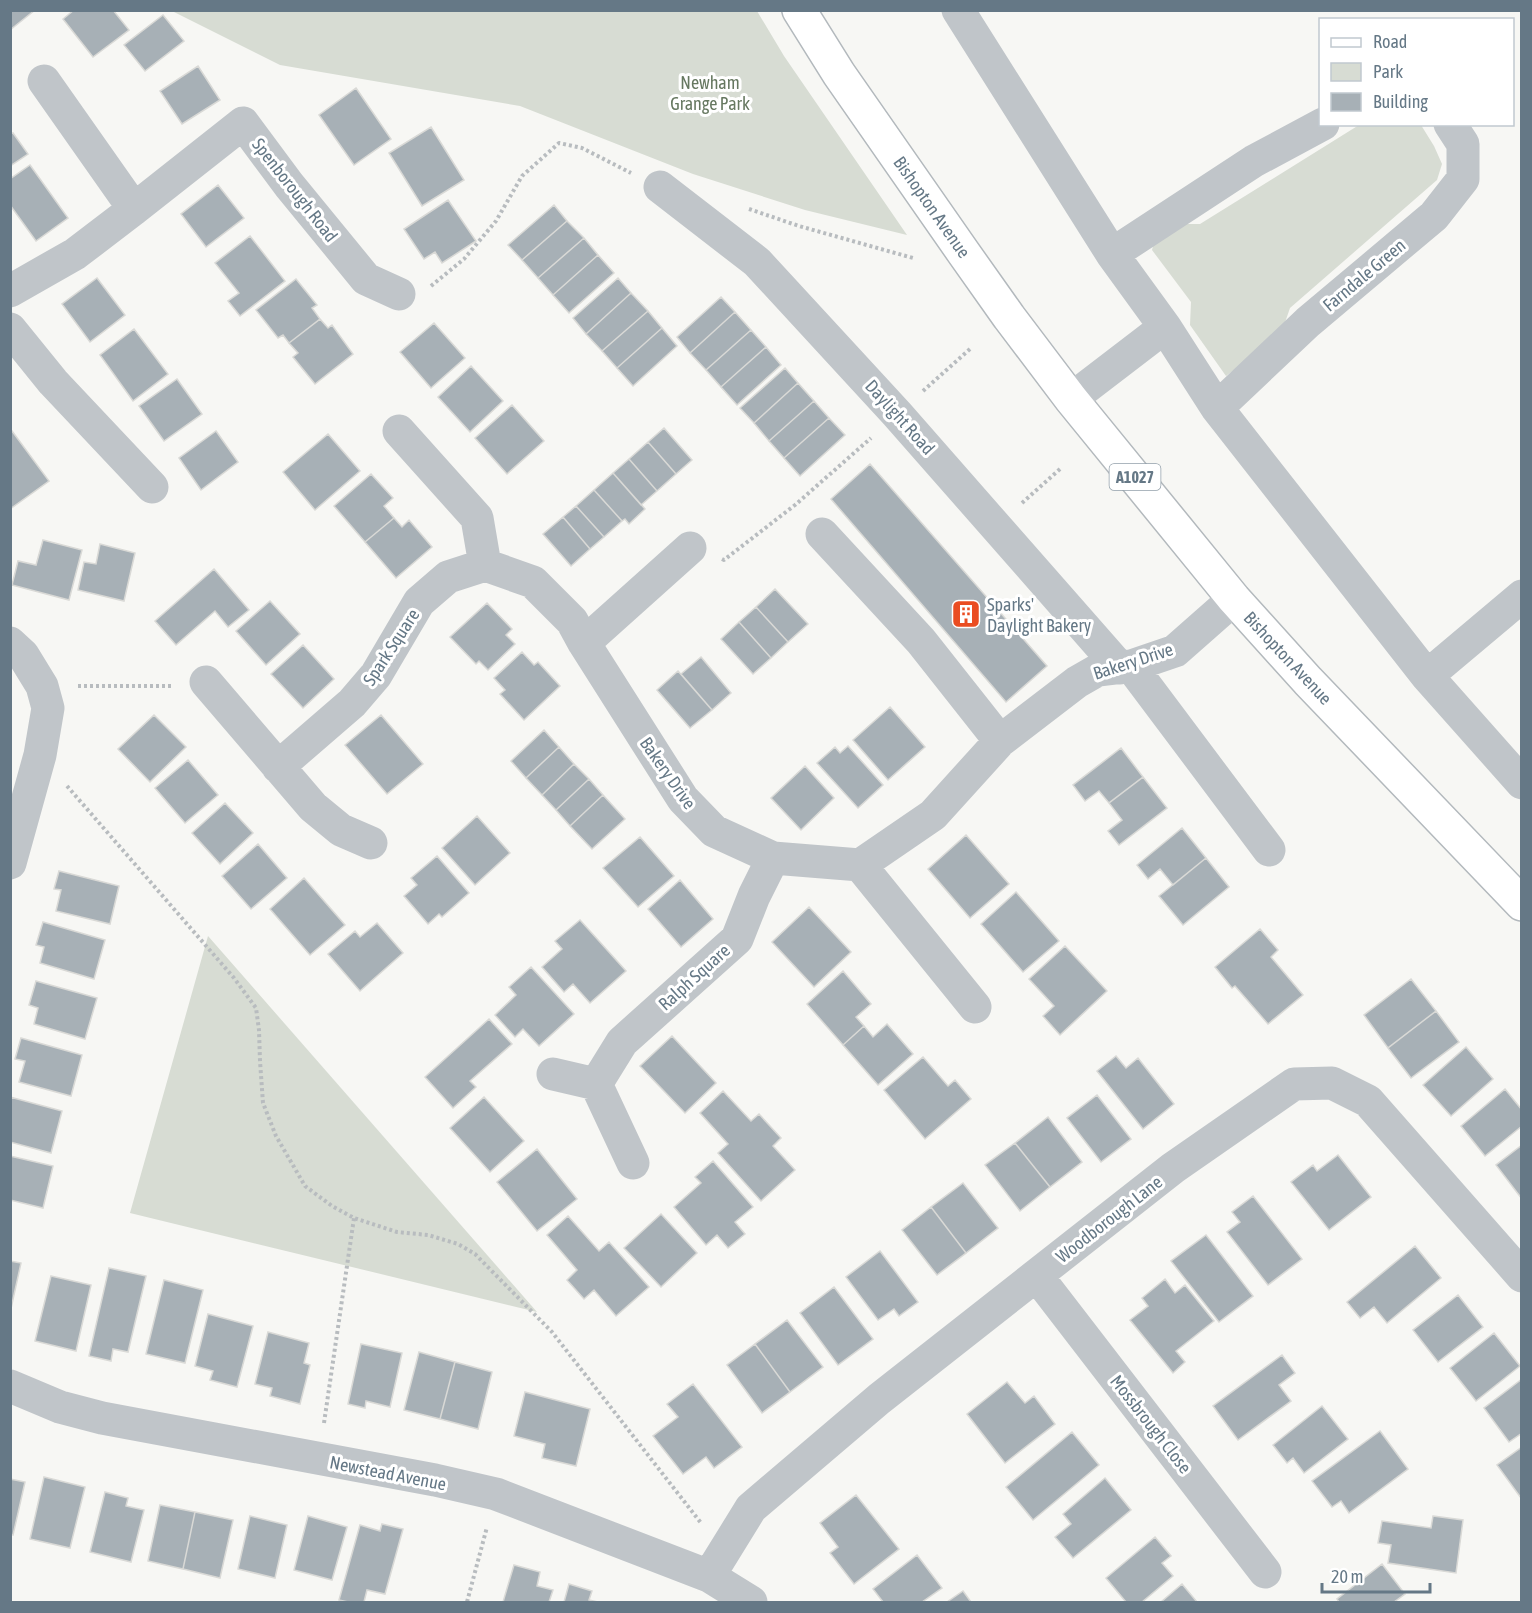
<svg xmlns="http://www.w3.org/2000/svg" width="1532" height="1613" viewBox="0 0 1532 1613" font-family="'Asap Condensed',sans-serif">
	<style>
		.green { fill: #d7dcd3 }
		.building { fill: #a7b0b6; stroke: #d9d9d6; stroke-width: 1.5 }
		.lines { fill: none; stroke-linecap: round; stroke-linejoin: round }
		.major-casing { stroke: #b3b9bd; stroke-width: 36 }
		.path { stroke: #b8bcbf; stroke-width: 4; stroke-dasharray: 3 3; stroke-linecap: butt }
		.minor { stroke: #c0c5c9; stroke-width: 33 }
		.major { stroke: #fff; stroke-width: 33 }
		.labels { text-anchor: middle; dominant-baseline: central; stroke-width: 6; stroke-linejoin: round; paint-order: stroke }
		.shield { fill: #fff; stroke: #93a0aa; stroke-width: 1.5 }
		.shield-label { font-size: 16px; font-weight: bold; fill: #657886 }
		.park-label { font-size: 18px; fill: #667860; stroke: #fff }
		.street-label { font-size: 18px; fill: #657886; stroke: #fff }
		.poi-label { font-size: 18px; fill: #657886; stroke: #fff; text-anchor: start }
	</style>
	<rect width="100%" height="100%" fill="#f7f7f4"/>
	<path class="green" d="M172 11H757L784 56 907 235 805 210 693 174 520 106 280 65Z
		M1359 125H1421L1434 146 1442 164 1437 180 1290 308 1281 334 1226 376 1190 325 1191 302 1152 250 1155 239 1182 224H1200Z
		M208 936 537 1312 130 1213Z"/>
	<path class="building" d="M10 10H35L10 30Z
		M74 10H113L129 30 93 57 63 19Z
		M163 15 184 41 145 71 124 45Z
		M198 66 220 100 182 124 160 91Z
		M356 88 391 139 354 165 319 115Z
		M431 127 464 180 422 206 389 153Z
		M13 133 28 154 10 166V134Z
		M30 165 68 218 36 241 10 205V179Z
		M218 185 244 218 206 247 181 214Z
		M448 200 476 241 442 263 435 252 424 259 404 229Z
		M554 205 567 221 522 260 508 245Z
		M567 221 584 238 538 278 522 260Z
		M250 236 285 281 240 316 228 301 239 293 215 263Z
		M584 238 598 255 553 295 538 278Z
		M598 255 614 273 569 313 553 295Z
		M97 278 125 315 90 342 62 304Z
		M618 278 631 293 586 334 573 318Z
		M296 279 317 305 312 308 320 319 289 343 283 335 278 338 256 310Z
		M631 293 648 311 602 351 586 334Z
		M721 297 735 312 690 353 677 337Z
		M648 311 662 328 617 368 602 351Z
		M735 312 751 330 706 370 690 353Z
		M320 319 328 328 332 325 353 354 315 384 293 357 298 353 289 343Z
		M434 323 465 358 431 388 400 352Z
		M662 328 677 346 633 386 617 368Z
		M134 329 168 374 133 401 100 355Z
		M751 330 766 347 721 387 706 370Z
		M766 347 781 365 737 405 721 387Z
		M471 366 503 401 470 432 438 397Z
		M785 368 798 383 754 423 740 408Z
		M177 379 202 414 164 441 139 406Z
		M798 383 814 401 769 441 754 423Z
		M814 401 829 418 784 458 769 441Z
		M512 405 544 441 507 474 475 438Z
		M829 418 845 435 800 476 784 458Z
		M664 428 692 460 676 474 648 442Z
		M12 431 49 481 10 509V432Z
		M216 431 238 462 201 490 179 458Z
		M328 434 360 471 315 510 283 472Z
		M648 442 676 474 657 491 629 459Z
		M629 459 657 491 641 505 613 473Z
		M870 464 1047 666 1006 702 831 499Z
		M613 473 645 509 629 524 625 519 622 521 594 490Z
		M371 474 393 498 384 506 394 518 365 542 334 506Z
		M594 490 622 521 604 537 576 506Z
		M576 506 604 537 590 549 563 517Z
		M563 517 590 549 571 566 543 534Z
		M394 518 402 527 409 520 432 547 396 578 365 542Z
		M43 540 82 550 69 600 12 585 18 561 36 565Z
		M100 544 135 553 124 601 78 590 84 562 96 564Z
		M214 569 249 610 228 627 215 611 176 645 155 621Z
		M775 589 808 624 788 642 756 607Z
		M270 601 300 634 266 665 236 631Z
		M487 603 512 629 506 635 515 644 488 670 479 661 476 664 450 637Z
		M756 607 788 642 771 658 739 622Z
		M739 622 771 658 753 674 721 639Z
		M303 645 334 679 303 708 271 674Z
		M522 652 534 665 538 662 560 686 524 720 500 694 505 690 494 678Z
		M701 657 731 693 712 710 681 674Z
		M678 671 712 710 690 728 657 690Z
		M890 707 925 747 888 780 853 740Z
		M154 715 186 747 150 782 118 749Z
		M381 715 423 764 387 794 345 745Z
		M544 730 559 747 526 778 511 761Z
		M848 746 883 785 858 808 817 763 835 747 840 753Z
		M559 747 574 764 542 795 526 778Z
		M1121 748 1143 777 1109 803 1099 791 1085 801 1073 785Z
		M188 760 218 795 185 823 155 788Z
		M574 764 589 779 556 810 542 795Z
		M805 766 834 798 801 830 771 798Z
		M1143 777 1167 808 1119 845 1108 831 1122 820 1109 803Z
		M589 779 603 795 570 826 556 810Z
		M603 795 625 819 592 849 570 826Z
		M225 803 253 833 220 864 192 833Z
		M477 816 510 853 475 885 442 848Z
		M1182 828 1206 858 1173 885 1160 869 1148 879 1137 865Z
		M966 835 1009 884 970 918 928 869Z
		M640 837 674 876 638 907 603 868Z
		M258 844 287 878 251 909 222 876Z
		M437 856 469 893 442 917 439 914 428 924 404 896 417 885 411 878Z
		M1206 858 1229 887 1183 925 1159 896Z
		M59 871 119 886 110 924 56 911 61 890 54 889Z
		M304 878 345 925 310 955 270 909Z
		M680 880 713 919 681 947 648 909Z
		M1016 892 1059 941 1023 972 981 924Z
		M809 907 851 952 814 987 772 942Z
		M580 920 626 971 590 1003 573 984 564 992 542 967 562 949 555 941Z
		M43 922 105 940 94 979 40 963 44 947 36 945Z
		M377 923 403 953 360 991 328 954 355 931 360 937Z
		M1260 929 1278 950 1271 957 1303 995 1268 1024 1235 986 1232 988 1215 967Z
		M1065 946 1107 991 1060 1035 1043 1016 1054 1006 1029 979Z
		M531 967 574 1014 539 1046 523 1029 515 1037 495 1015 516 995 509 987Z
		M843 971 871 1004 856 1017 864 1026 843 1045 807 1004Z
		M1411 979 1436 1011 1388 1048 1364 1015Z
		M36 981 97 998 85 1039 34 1024 38 1008 29 1005Z
		M1436 1011 1459 1042 1411 1078 1388 1048Z
		M489 1019 512 1044 470 1081 476 1087 453 1108 425 1077Z
		M887 1024 913 1054 878 1085 843 1045 864 1026 873 1037Z
		M672 1036 716 1083 685 1113 640 1066Z
		M21 1038 82 1055 71 1096 19 1082 25 1061 15 1059Z
		M1466 1047 1493 1079 1451 1116 1423 1085Z
		M1116 1056 1126 1068 1138 1058 1174 1104 1143 1129 1097 1071Z
		M923 1057 948 1086 955 1080 971 1099 925 1139 884 1090Z
		M1505 1089 1522 1110V1126L1485 1156 1461 1126Z
		M723 1091 751 1121 759 1114 781 1138 773 1146 795 1170 761 1201 718 1153 728 1144 700 1113Z
		M1097 1095 1131 1139 1101 1162 1067 1118Z
		M10 1097 62 1111 51 1153 10 1142Z
		M484 1097 524 1141 490 1172 450 1128Z
		M1048 1117 1082 1162 1050 1187 1015 1143Z
		M1015 1143 1050 1187 1020 1211 985 1165Z
		M1522 1145V1199L1496 1165Z
		M537 1149 577 1199 537 1231 497 1182Z
		M1338 1155 1371 1197 1329 1230 1291 1182 1313 1165 1317 1171Z
		M10 1156 53 1166 43 1208 10 1200Z
		M713 1161 753 1207 735 1222 745 1234 728 1248 717 1235 706 1245 674 1207 701 1183 695 1177Z
		M963 1183 998 1228 966 1253 931 1207Z
		M1253 1196 1302 1259 1268 1285 1227 1232 1240 1222 1232 1212Z
		M931 1207 966 1253 937 1275 902 1230Z
		M661 1214 697 1253 661 1287 624 1248Z
		M568 1216 599 1251 609 1242 649 1287 616 1316 594 1290 584 1299 567 1280 577 1270 547 1235Z
		M1206 1235 1253 1296 1219 1322 1171 1261Z
		M1415 1246 1441 1278 1387 1323 1374 1307 1360 1318 1347 1302Z
		M880 1251 918 1302 899 1316 894 1309 878 1320 846 1277Z
		M10 1261 21 1263 10 1313Z
		M109 1268 146 1276 128 1352 113 1349 111 1361 89 1356Z
		M51 1276 91 1285 76 1351 35 1341Z
		M1165 1279 1175 1293 1185 1285 1214 1321 1176 1351 1185 1362 1173 1373 1130 1320 1148 1306 1142 1298Z
		M164 1280 203 1290 185 1363 146 1354Z
		M834 1287 873 1339 838 1365 800 1313Z
		M1458 1295 1483 1327 1438 1362 1413 1330Z
		M208 1314 253 1326 237 1387 210 1380 213 1371 195 1366Z
		M787 1320 823 1367 790 1392 755 1344Z
		M268 1332 309 1343 304 1363 310 1365 300 1404 270 1396 272 1388 255 1384Z
		M1494 1333 1520 1366 1476 1401 1450 1368Z
		M361 1344 402 1353 390 1407 366 1401 365 1408 348 1404Z
		M755 1344 790 1392 762 1413 727 1365Z
		M419 1352 455 1362 440 1419 404 1410Z
		M1282 1355 1295 1373 1279 1385 1291 1401 1238 1440 1213 1406Z
		M455 1362 492 1372 478 1429 440 1419Z
		M1522 1379V1433L1509 1442 1484 1408Z
		M1007 1382 1025 1403 1034 1396 1055 1424 1005 1463 967 1414Z
		M693 1384 742 1447 714 1468 706 1457 683 1474 653 1436 678 1417 667 1404Z
		M525 1392 590 1409 576 1466 542 1458 545 1444 514 1436Z
		M1322 1406 1348 1439 1304 1473 1293 1458 1287 1463 1273 1445Z
		M1380 1431 1408 1469 1349 1513 1341 1501 1332 1507 1312 1481Z
		M1072 1432 1099 1465 1033 1520 1006 1487Z
		M1522 1447V1498H1521L1497 1465Z
		M44 1477 85 1487 70 1548 30 1539Z
		M1105 1478 1131 1510 1073 1558 1055 1537 1071 1524 1063 1514Z
		M10 1479 25 1482 13 1535 10 1534Z
		M105 1492 128 1498 126 1506 144 1510 131 1562 90 1552Z
		M856 1495 899 1549 854 1584 830 1553 838 1547 820 1523Z
		M160 1505 195 1512 183 1569 148 1561Z
		M195 1512 233 1520 220 1578 183 1569Z
		M250 1516 287 1525 275 1578 238 1569Z
		M308 1516 347 1527 332 1580 294 1570Z
		M1433 1516 1463 1520 1456 1573 1388 1563 1391 1545 1378 1543 1382 1521 1431 1528Z
		M382 1524 403 1529 385 1594 367 1590 364 1602H348L339 1600 360 1525 380 1531Z
		M1155 1537 1171 1556 1162 1563 1173 1576 1142 1602H1126L1106 1578Z
		M917 1555 942 1588 922 1602H883L873 1589Z
		M1382 1564 1405 1594 1394 1602H1339L1337 1599Z
		M514 1565 540 1572 537 1586 553 1590 549 1602H503Z
		M569 1584 592 1591 589 1600 598 1602H564Z
		M1182 1584 1197 1602H1161Z
		M963 1591 971 1602H947Z"/>
	<g class="lines">
		<g class="major-casing">
			<path id="major" d="M799 10 839 74 963 252 1009 317 1071 399 1234 599 1308 681 1522 904"/>
		</g>
		<path class="path" d="M749 209 799 226 913 258
			M431 286 464 259 496 221 522 176 559 143 582 148 631 173
			M923 391 970 349
			M1022 503 1060 469
			M722 559 724 560 795 505 871 438
			M78 686H173
			M67 786 234 978 256 1008 259 1030 260 1061 263 1103 276 1136 305 1186 332 1206 354 1218 397 1232 428 1235 458 1244 475 1254 552 1332 701 1523
			M324 1423 354 1218
			M467 1602 487 1527"/>
		<path class="minor" d="M958 10 1112 254 1165 327 1217 408 1427 676 1522 783
			M44 81 134 209
			M660 187 757 262 897 414 1120 668
			M1112 254 1254 161 1323 124
			M10 291 75 254 134 209 243 123 289 185 366 279 399 294
			M10 329 53 382 152 487
			M1071 399 1165 327
			M1217 408 1308 322 1434 216 1463 179V144L1450 124
			M399 431 477 518 485 565 533 582 572 621 584 643 683 799 714 831 773 858 860 865 933 815 1000 741 1077 682 1098 670 1131 666 1175 651 1234 599
			M822 534 921 641 1000 741
			M10 643 23 655 42 686 48 708 40 755 10 863
			M584 643 690 548
			M1131 666 1269 850
			M1427 676 1522 596
			M206 682 313 807 341 830 371 843
			M278 767 352 703 376 675 419 602 448 577 485 565
			M860 865 975 1007
			M553 1074 596 1084
			M633 1163 596 1084 622 1042 737 939 754 896 773 858
			M1037 1276 1265 1572
			M10 1386 60 1407 102 1418 435 1480 496 1494 709 1576 751 1602
			M709 1576 751 1508 879 1399 1173 1168 1294 1084 1332 1083 1368 1101 1522 1276"/>
		<use href="#major" class="major"/>
	</g>
	<defs>
		<g id="building-square" transform="scale(1.5)"><rect x="-9" y="-9" width="18" height="18" rx="4" fill="#ea4c21" stroke="#fff"/><path d="M-4-6H4V6H1V3H-1V6H-4ZM-2.5-4.3h1.7v1.8h-1.7ZM.8-4.3h1.7v1.8H.8ZM-2.5-1h1.7V.8h-1.7ZM.8-1h1.7V.8H.8Z" fill="#fff"/></g>
	</defs>
	<g fill-rule="evenodd">
		<use href="#building-square" x="966" y="614"/>
	</g>
	<g class="labels">
		<rect class="shield" x="1109.5" y="464" width="51" height="26" rx="4.5"/>
		<g class="shield-label">
			<text x="1135" y="477">A1027</text>
		</g>
		<g class="park-label">
			<text x="710" y="82">Newham<tspan x="710" dy="21">Grange Park</tspan></text>
		</g>
		<g class="street-label">
			<text transform="translate(295 190) rotate(52)">Spenborough Road</text>
			<text transform="translate(932 207) rotate(55)">Bishopton Avenue</text>
			<text transform="translate(1364 275) rotate(-40)">Farndale Green</text>
			<text transform="translate(900 417) rotate(48)">Daylight Road</text>
			<text transform="translate(391 647) rotate(-57)">Spark Square</text>
			<text transform="translate(1288 658) rotate(47)">Bishopton Avenue</text>
			<text transform="translate(1133 661) rotate(-18)">Bakery Drive</text>
			<text transform="translate(668 773) rotate(55)">Bakery Drive</text>
			<text transform="translate(694 977) rotate(-42)">Ralph Square</text>
			<text transform="translate(1109 1219) rotate(-38)">Woodborough Lane</text>
			<text transform="translate(1151 1424) rotate(52)">Mossbrough Close</text>
			<text transform="translate(388 1473) rotate(11)">Newstead Avenue</text>
		</g>
		<g class="poi-label">
			<text x="987" y="604">Sparks'<tspan x="987" dy="21">Daylight Bakery</tspan></text>
		</g>
	</g>
	<rect width="1532" height="1613" fill="none" stroke="#657886" stroke-width="24"/>
	<rect x="1319" y="18" width="195" height="108" fill="#ffffff" stroke="#c1c9cf" stroke-width="1.5"/>
	<rect x="1331" y="38" width="30" height="9" fill="#ffffff" stroke="#c1c9cf" stroke-width="1.5"/>
	<text x="1373" y="48" font-size="18" fill="#657886">Road</text>
	<rect x="1331" y="63" width="30" height="18" fill="#d7dcd3" stroke="#c1c9cf" stroke-width="1.5"/>
	<text x="1373" y="78" font-size="18" fill="#657886">Park</text>
	<rect x="1331" y="93" width="30" height="18" fill="#a7b0b6" stroke="#c1c9cf" stroke-width="1.5"/>
	<text x="1373" y="108" font-size="18" fill="#657886">Building</text>
	<path d="M1322 1583v9h108v-9" fill="none" stroke="#657886" stroke-width="3"/>
	<text x="1331" y="1583" font-size="18" fill="#657886" stroke="#ffffff" stroke-width="4.5" paint-order="stroke">20 m</text>
</svg>
